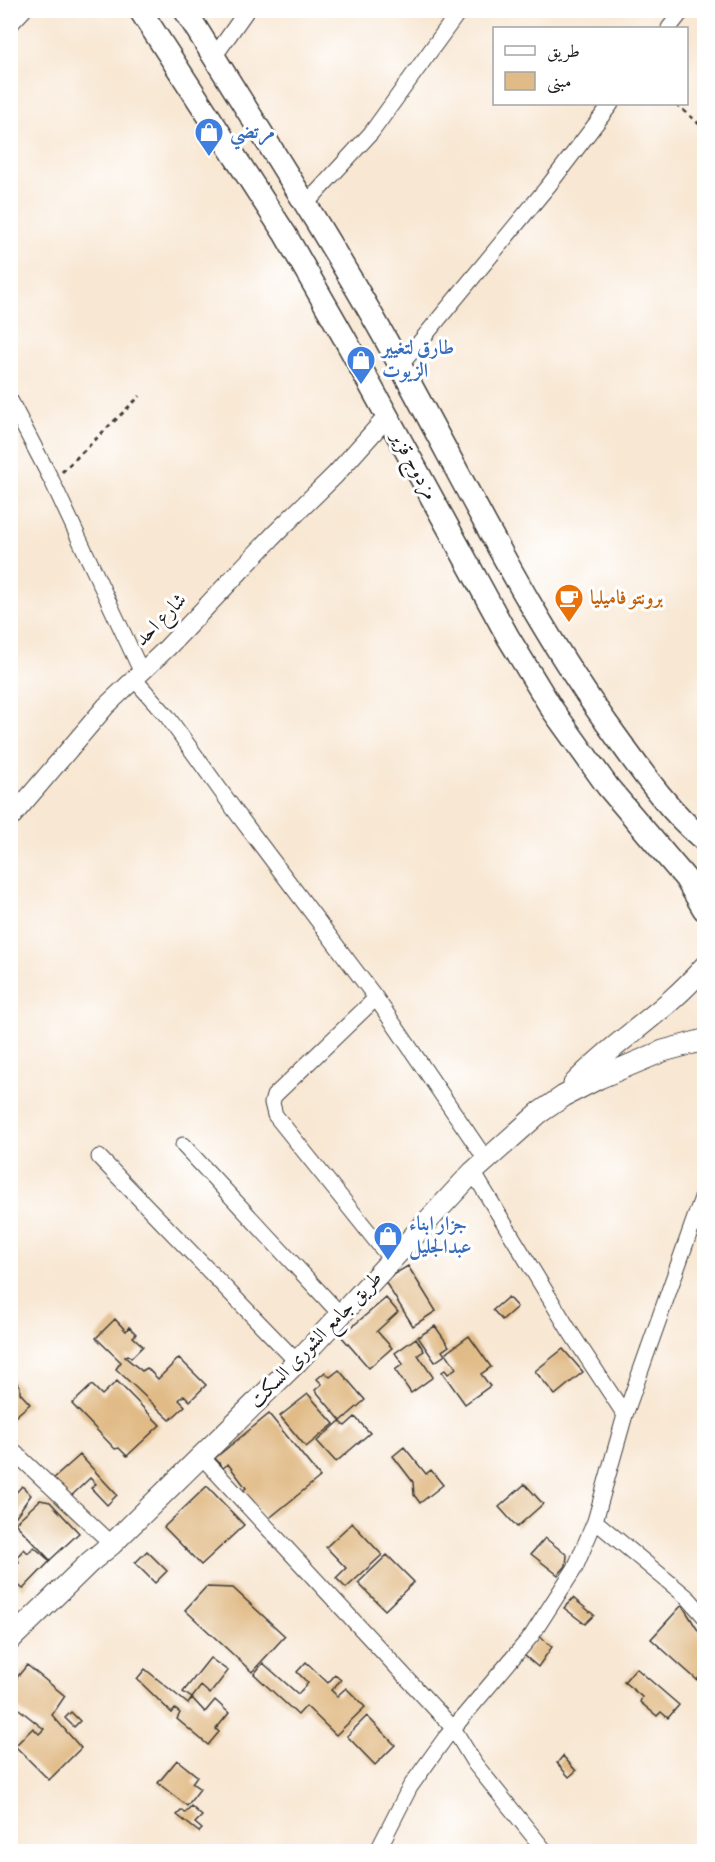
<svg xmlns="http://www.w3.org/2000/svg" width="715" height="1862" viewBox="0 0 715 1862" font-family="'Libre Bodoni',Amiri,serif">
	<style>
		.building { fill: #e1bb87 }
		.lines { fill: none; stroke-linecap: round; stroke-linejoin: round }
		.minor-casing { stroke: #3d3a37; stroke-width: 17 }
		.tertiary-casing { stroke: #3d3a37; stroke-width: 20 }
		.secondary-casing { stroke: #3d3a37; stroke-width: 23 }
		.primary-casing { stroke: #3d3a37; stroke-width: 25 }
		.path { stroke: #3d3a37; stroke-width: 3; stroke-dasharray: 4.5 4.5; stroke-linecap: butt }
		.minor { stroke: #fff; stroke-width: 15 }
		.tertiary { stroke: #fff; stroke-width: 18 }
		.secondary { stroke: #fff; stroke-width: 21 }
		.primary { stroke: #fff; stroke-width: 22 }
		.labels { text-anchor: middle; dominant-baseline: central; stroke-width: 6; stroke-linejoin: round; paint-order: stroke }
		.shop-label { font-size: 20px; font-weight: bold; fill: #366cbe; stroke: #fff; text-anchor: start }
		.street-label { font-size: 20px; fill: #1c1c1c; stroke: #fff }
		.food-label { font-size: 20px; font-weight: bold; fill: #c56008; stroke: #fff; text-anchor: start }
	</style>
	<rect width="100%" height="100%" fill="#fff"/>
	<filter id="ink" filterUnits="userSpaceOnUse"><feTurbulence type="fractalNoise" baseFrequency=".0167" numOctaves="2"/><feDisplacementMap in="SourceGraphic" scale="12" xChannelSelector="R" yChannelSelector="G"/><feConvolveMatrix kernelMatrix="1 2 1 2 8 2 1 2 1" color-interpolation-filters="sRGB"/></filter>
	<filter id="wash" filterUnits="userSpaceOnUse"><feTurbulence type="fractalNoise" baseFrequency=".008" numOctaves="4" result="noise"/><feDisplacementMap in="SourceGraphic" scale="24" xChannelSelector="R" yChannelSelector="G"/><feGaussianBlur stdDeviation="1.35" result="paint"/><feColorMatrix in="noise" values="0 0 0 0 0 0 0 0 0 0 0 0 0 0 0 0 0 1.4 0 .05"/><feComposite in="paint" operator="in"/></filter>
	<g filter="url(#wash)">
		<rect width="100%" height="100%" fill="#f8e7d3"/>
		<g id="blocks">
			<path class="building" d="M408 1266 436 1311 413 1326 384 1280Z
				M508 1297 517 1307 502 1320 493 1310Z
				M386 1298 398 1312 377 1331 392 1348 369 1368 341 1336Z
				M115 1319 126 1331 129 1327 136 1334 133 1337 143 1346 131 1358 128 1355 125 1357 142 1371 147 1368 158 1379 179 1358 206 1385 190 1401 184 1395 179 1400 185 1406 170 1420 116 1369 121 1362 96 1338Z
				M435 1326 449 1346 442 1351 445 1355 435 1362 418 1337Z
				M469 1336 491 1367 481 1374 490 1386 465 1404 442 1372 445 1370 448 1374 456 1368 446 1353Z
				M416 1338 424 1351 418 1355 433 1377 411 1393 395 1370 403 1364 395 1353Z
				M563 1349 583 1372 555 1395 535 1371Z
				M339 1370 365 1400 341 1421 315 1390 322 1384 317 1379 325 1372 330 1377Z
				M10 1376 20 1386V1393L30 1404 10 1421Z
				M117 1381 160 1425 127 1456 119 1448 115 1449 72 1404 92 1385 102 1395Z
				M308 1394 334 1424 306 1447 280 1416Z
				M269 1414 320 1477 267 1520 243 1491 246 1488 228 1464 223 1468 215 1458Z
				M355 1417 370 1433 336 1462 317 1441 340 1421 345 1426Z
				M404 1447 426 1474 431 1470 443 1485 420 1503 414 1495 413 1482 393 1456Z
				M80 1455 117 1495 107 1505 91 1488 96 1484 90 1478 69 1498 52 1480Z
				M525 1484 543 1504 517 1527 499 1507Z
				M22 1486 31 1495 16 1516 10 1512V1499Z
				M207 1486 244 1525 201 1565 164 1527Z
				M40 1500 50 1502 79 1533 50 1560 15 1523Z
				M352 1523 382 1555 346 1588 336 1578 346 1568 326 1547Z
				M545 1538 567 1555 566 1566 558 1575 531 1554Z
				M34 1547 50 1561 23 1589 10 1578V1567L19 1562 17 1557 24 1549 28 1553Z
				M147 1551 167 1571 155 1583 135 1563Z
				M387 1555 414 1582 385 1610 358 1583Z
				M206 1587 233 1588 285 1636 252 1672 185 1610Z
				M573 1598 594 1615 585 1624 564 1608Z
				M682 1605 704 1640V1672L697 1680 651 1639Z
				M538 1635 552 1647 538 1667 524 1655Z
				M210 1658 228 1671 210 1694 201 1686 192 1698 183 1692Z
				M306 1662 328 1683 335 1675 341 1680 331 1690 337 1696 346 1688 365 1707 336 1735 306 1706 298 1715 254 1674 263 1663 298 1694 308 1683 297 1672Z
				M27 1665 65 1696 52 1715 81 1748 49 1780 15 1746 33 1728 39 1734 44 1729 10 1702V1686Z
				M636 1668 679 1705 668 1718 661 1712 657 1716 640 1702 642 1697 624 1682Z
				M145 1669 188 1704 192 1698 205 1712 215 1700 229 1713 216 1729 219 1732 208 1745 177 1719 180 1713 175 1709 172 1713 137 1679Z
				M71 1712 80 1721 74 1727 65 1718Z
				M367 1716 395 1745 375 1765 347 1736Z
				M563 1756 576 1771 569 1777 557 1763Z
				M177 1760 197 1776 192 1783 200 1789 187 1806 158 1783Z
				M191 1806 202 1816 195 1823 202 1829 199 1832 177 1815 182 1810 185 1813Z"/>
		</g>
	</g>
	<g filter="url(#ink)">
		<use href="#blocks" fill-opacity="0" stroke="#3d3a37" stroke-width="1.5"/>
		<g class="lines">
			<g class="minor-casing">
				<path id="minor" d="M10 25 24 10
					M669 28 683 10
					M214 57 247 10
					M306 204 371 133 460 10
					M400 366 549 185 611 104
					M10 400 52 481 142 673
					M135 680 167 716 236 812 376 998 487 1161
					M376 998 274 1096 272 1103 275 1115 392 1261
					M183 1145 341 1315
					M99 1157 297 1362
					M473 1172 569 1330 625 1415
					M10 1448 112 1544
					M201 1456 453 1728 475 1764 546 1852
					M595 1521 688 1598 704 1616
					M377 1852 410 1787 446 1737 532 1635 575 1568 595 1521 625 1415 704 1192"/>
			</g>
			<g class="tertiary-casing">
				<path id="tertiary" d="M10 819 106 706 167 648 275 534 335 475 387 417"/>
			</g>
			<g class="secondary-casing">
				<path id="secondary" d="M574 1084C614 1041 666 1012 704 967
					M10 1640 90 1562 112 1544 297 1362 473 1172 539 1113 564 1096 599 1078 663 1051 704 1040"/>
			</g>
			<g class="primary-casing">
				<path id="primary" d="M140 10 285 234 345 339 508 637 552 709 608 787 686 879 704 909
					M185 10C258 129 335 246 402 369 471 494 533 624 618 739 644 775 670 812 704 840"/>
			</g>
			<path class="path" d="M676 104 704 128
				M62 472 140 396"/>
			<use href="#minor" class="minor"/>
			<use href="#tertiary" class="tertiary"/>
			<use href="#secondary" class="secondary"/>
			<use href="#primary" class="primary"/>
		</g>
	</g>
	<defs>
		<g id="shop-pin" transform="scale(1.5)"><path d="M0 17L-7.5 6A9.5 9.5 0 1 1 7.5 6Z" fill="#3f7fe0" stroke="#fff"/><path d="M-5-2.5h2.3a2.7 3.5 0 0 1 5.4 0H5L5.5 6h-11ZM-1.5-2.5h3a1.5 2.3 0 0 0-3 0Z" fill="#fff"/></g>
		<g id="cafe-pin" transform="scale(1.5)"><path d="M0 17L-7.5 6A9.5 9.5 0 1 1 7.5 6Z" fill="#e8710a" stroke="#fff"/><path d="M-5.5-4.5H6V0H3Q3 3.5 0 3.5H-2.5Q-5.5 3.5-5.5 0ZM3-3.2v2h1.7v-2ZM-6 4.5H4V6H-6Z" fill="#fff"/></g>
	</defs>
	<g fill-rule="evenodd">
		<use href="#shop-pin" x="209" y="132"/>
		<use href="#shop-pin" x="361" y="360"/>
		<use href="#cafe-pin" x="569" y="598"/>
		<use href="#shop-pin" x="388" y="1236"/>
	</g>
	<g class="labels">
		<g class="shop-label">
			<text x="230" y="132">مرتضي</text>
			<text x="382" y="348">طارق لتغيير<tspan x="382" dy="23">الزيوت</tspan></text>
			<text x="409" y="1224">جزار ابناء<tspan x="409" dy="23">عبدالجليل</tspan></text>
		</g>
		<g class="street-label">
			<text transform="translate(414 466) rotate(61)">مزدوج قزير</text>
			<text transform="translate(161 620) rotate(-46)">شارع احد</text>
			<text transform="translate(316 1340) rotate(-46)">طريق جامع الشورى السكت</text>
		</g>
		<g class="food-label">
			<text x="590" y="598">برونتو فاميليا</text>
		</g>
	</g>
	<rect width="715" height="1862" fill="none" stroke="#fff" stroke-width="36"/>
	<rect x="493" y="27" width="195" height="78" fill="#ffffff" stroke="#a4a4a4" stroke-width="1.5"/>
	<rect x="505" y="46" width="30" height="9" fill="#ffffff" stroke="#a4a4a4" stroke-width="1.5"/>
	<text x="547" y="57" font-size="18" fill="#1c1c1c">طريق</text>
	<rect x="505" y="72" width="30" height="18" fill="#e1bb87" stroke="#a4a4a4" stroke-width="1.5"/>
	<text x="547" y="87" font-size="18" fill="#1c1c1c">مبنى</text>
</svg>
